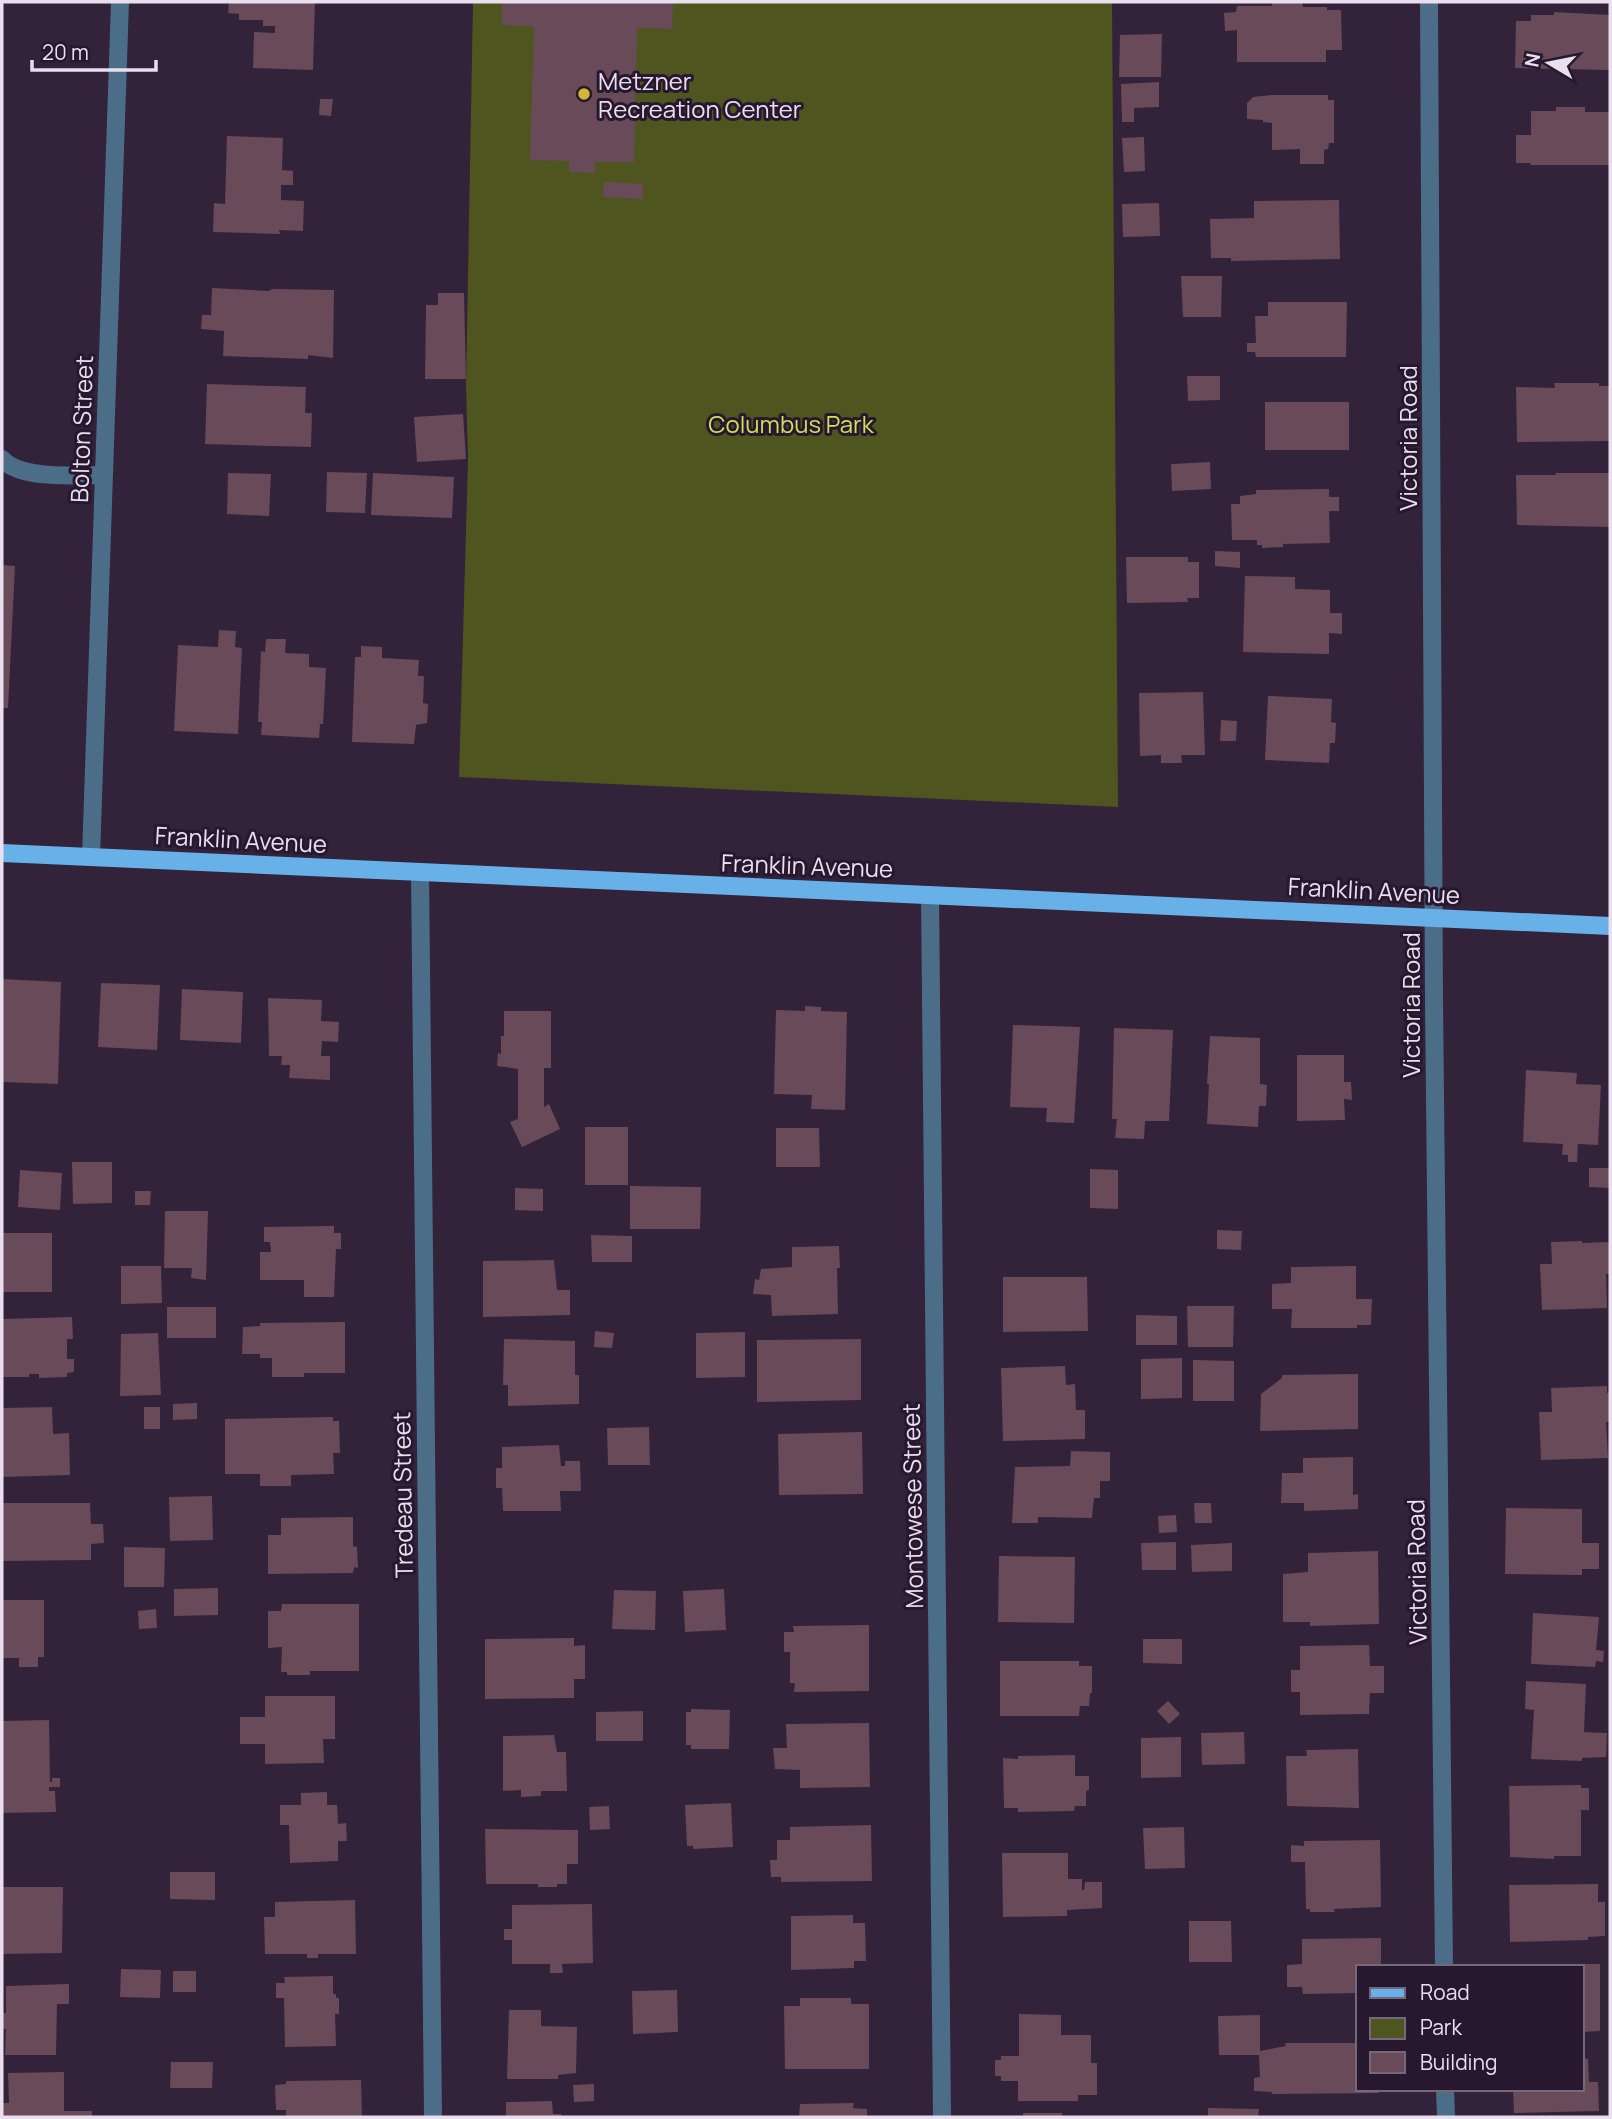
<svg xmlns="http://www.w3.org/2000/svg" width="1612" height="2119" viewBox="0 0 1612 2119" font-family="Manrope,sans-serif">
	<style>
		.green { fill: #4f551e }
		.building { fill: #694a58 }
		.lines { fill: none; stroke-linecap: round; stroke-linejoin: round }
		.minor { stroke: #4c6d88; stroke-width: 18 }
		.major { stroke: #68b0e8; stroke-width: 18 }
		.poi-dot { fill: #d5b534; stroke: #28182f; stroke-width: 2.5 }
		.labels { text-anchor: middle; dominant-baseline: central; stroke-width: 6; stroke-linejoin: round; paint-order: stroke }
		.poi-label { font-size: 24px; fill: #e9dfee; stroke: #28182f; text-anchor: start }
		.park-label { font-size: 24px; fill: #d1df59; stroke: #28182f }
		.street-label { font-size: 24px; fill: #e9dfee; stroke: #28182f }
	</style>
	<rect width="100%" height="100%" fill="#32223a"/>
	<path class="green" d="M473 2H1112L1118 807 459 777 468 460 466 385Z"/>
	<path class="building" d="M229 2H315L313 70 253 68 254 32 275 33V26H263V20H239V14L228 13Z
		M502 2H673L672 29 637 28 634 162H595V173L569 172V161L530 160 534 26 502 25Z
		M1302 2 1303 7H1327V10H1341L1342 50H1326V62H1237V30L1225 31 1224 13 1236 12 1237 6H1272V3Z
		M1554 12 1610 15V70L1515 68 1516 21H1531V15H1554Z
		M1162 34 1161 77H1119L1120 35Z
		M1159 82V107L1134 108V122H1122L1121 84Z
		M1272 95H1328V100H1334V143H1329L1328 149 1324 150V164H1300V149L1272 150V123L1263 122V120L1247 119V103L1253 97Z
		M320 99H333L331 116 319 115Z
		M1556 107H1585V112H1610V165H1530L1531 163H1516V135H1531V111H1556Z
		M227 136 283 138 282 170 293 171V185H281V200L304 201 303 231 279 230 280 234 213 232 214 203 225 204Z
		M1144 137 1145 171 1124 172 1122 138Z
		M604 182 643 184V199L603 197Z
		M1339 200 1340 259 1231 261V258H1211L1210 219 1254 218V201Z
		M1159 203 1160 236 1123 237 1122 204Z
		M1181 276H1222L1221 317H1183Z
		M212 288 269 291 272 289 334 290 333 358 308 355V359L223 356 224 331 201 329 202 315H211Z
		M438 293H464L466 379H425L426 305H438Z
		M1268 302H1347L1346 357H1256L1255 352H1247V343H1256L1255 316H1268Z
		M1187 376H1220V400L1188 401Z
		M1554 383H1599V386H1610V441L1517 442 1516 387 1555 388Z
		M207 384 306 387 305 413H312L311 447 205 444Z
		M1265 402H1349V450H1265Z
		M463 414 466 459 417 462 414 417Z
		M1210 462 1211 489 1172 491 1171 464Z
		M327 472 367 473 365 513 326 512Z
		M228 473 271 474 269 516 227 514Z
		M373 473 454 477 452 518 371 515Z
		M1555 473H1610V527L1517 525 1516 475H1556Z
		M1329 489V497H1339V511H1329L1330 543 1283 544V547L1262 548V545H1257V540H1232L1231 504H1240V496L1256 494V490Z
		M1215 551 1240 552V568L1215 566Z
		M1126 557H1188V562H1199V598H1187L1188 602 1127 603Z
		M2 565 15 566 8 708H2Z
		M1245 576 1295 577V589L1330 590V613H1342V634L1329 633V654L1243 652Z
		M219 630 236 631 235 647 242 648 238 734 174 731 178 645 218 647Z
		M266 639H286L285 653 309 654V667L326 668 323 724H320L319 738 261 735 262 722H258L261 651 265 652Z
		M361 646 382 647V658L419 660 418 676H424L423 703 428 704 427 723 416 725 414 744 352 742 355 657H361Z
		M1203 692 1205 755H1181L1182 763H1161V755L1140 756 1139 693Z
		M1268 696 1332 699 1331 722 1336 723 1335 743H1330L1329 763 1265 760Z
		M1221 720 1237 721 1236 741H1220Z
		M2 979 61 982 58 1084 2 1082Z
		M101 983 160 985 157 1050 98 1047Z
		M182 989 243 992 241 1043 180 1040Z
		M268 998 322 1000 321 1021 339 1022 338 1042 322 1041 321 1056H330V1080L289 1078 290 1065H281L282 1056H269Z
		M805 1006 821 1007V1011L847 1012 845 1110 811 1109 812 1095 774 1094 776 1010 805 1011Z
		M504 1011H551V1068H544V1107L549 1104 560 1129 522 1147 510 1122 518 1119V1069L497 1066 498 1053 501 1054V1036H504Z
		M1013 1025 1080 1027 1074 1123 1046 1122 1047 1108 1010 1107Z
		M1114 1028 1173 1030 1169 1121H1145L1144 1139 1115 1138 1117 1119H1112Z
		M1210 1036 1260 1038V1084L1267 1085 1266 1106H1259L1258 1127 1207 1124 1209 1084H1207Z
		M1297 1055H1344V1082H1351L1352 1100 1344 1099 1345 1120 1297 1121Z
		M1526 1070 1577 1073 1576 1084 1601 1085 1598 1145 1578 1144 1577 1162H1568V1155H1562L1563 1144 1523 1142Z
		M585 1127H628V1185H585Z
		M776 1128H819L820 1167H776Z
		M72 1162H112V1203L73 1204Z
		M1589 1168H1610V1188L1589 1187Z
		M1090 1169 1118 1170V1209L1090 1208Z
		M20 1170 62 1173 60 1210 18 1207Z
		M630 1186 701 1187 700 1229H630Z
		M515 1188 543 1189V1211L515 1210Z
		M135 1191H151L150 1205H135Z
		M165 1211H208L206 1280 191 1278 192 1268H164Z
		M334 1226V1233H341V1249H336L334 1297H304V1280H260V1252H271L270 1242H264V1227Z
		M1217 1230 1242 1231 1241 1250 1217 1249Z
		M2 1233H52V1292H2Z
		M591 1235 632 1236V1262H592Z
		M1582 1241V1243L1607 1242 1610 1244V1274H1606L1607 1308 1542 1310 1540 1264H1552L1551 1242Z
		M839 1246 840 1268H837L838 1314 772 1316 771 1295 753 1294 755 1279 759 1280 761 1269 792 1267V1247Z
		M554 1260 557 1290H570V1315L483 1317V1261Z
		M121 1266H161L162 1303 121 1304Z
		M1356 1266V1299H1372L1371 1325H1357V1328H1291L1292 1309H1272V1284L1291 1283V1267Z
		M1003 1277H1087L1088 1331 1003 1332Z
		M1187 1306H1234L1233 1347H1188Z
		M167 1307H216V1338H167Z
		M1136 1315 1177 1316V1345H1136Z
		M72 1317 73 1339H67V1359H74V1372L67 1373V1377L39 1378V1374H29V1377H2V1319Z
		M345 1322V1373H304V1377H272V1358H260V1354H242L243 1327 260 1326V1323Z
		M595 1331 614 1333 612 1348 594 1347Z
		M745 1332V1377L696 1378V1333Z
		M158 1333 161 1395 120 1396 121 1334Z
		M504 1339 575 1341V1375H579V1404L508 1406V1385H503Z
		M861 1339V1400L757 1402V1340Z
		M1182 1358V1398L1141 1399V1359Z
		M1193 1360 1234 1361V1401H1193Z
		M1065 1366 1066 1385 1075 1384 1076 1410H1085V1439L1003 1441 1001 1368Z
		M1358 1374V1429L1260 1431 1261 1394 1282 1378V1375Z
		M1607 1386V1393L1610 1392V1422H1606L1608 1458 1541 1460 1539 1412H1552L1551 1388Z
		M197 1403V1419L173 1420V1404Z
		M52 1407 53 1434 69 1433 70 1475 2 1477V1408Z
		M144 1407H160V1429H144Z
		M333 1417V1421H339L340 1453H333L334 1474 291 1475V1486H260V1474H225V1419Z
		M649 1427 650 1465H608L607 1428Z
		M862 1432 863 1494 779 1495 778 1434Z
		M559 1445 561 1466H565V1461H580L581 1491H560L561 1511H503L502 1488H496V1468H502V1447Z
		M1071 1451 1110 1452V1481H1100V1498H1094L1092 1518 1038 1517V1523H1012L1015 1467 1070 1466Z
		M1353 1457V1495L1358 1494V1509L1304 1511V1503H1281L1282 1473H1303V1458Z
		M212 1496 213 1540 170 1541 169 1497Z
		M2 1503H90L91 1524H103L104 1543 91 1544V1560L2 1561Z
		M1194 1503H1211L1212 1523H1195Z
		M1506 1508 1582 1509V1543H1599V1569H1582V1575L1505 1574Z
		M1176 1515 1177 1532 1159 1533 1158 1516Z
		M353 1517V1546L357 1547 358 1568 354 1567 353 1573 268 1574V1535H281V1518Z
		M1176 1542V1570H1142L1141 1543Z
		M1232 1543V1571L1192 1572 1191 1545Z
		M124 1547 165 1548 164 1587H124Z
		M1378 1551 1379 1624 1310 1626V1622H1283V1574L1308 1572V1553Z
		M999 1556 1075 1557 1074 1623 998 1622Z
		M218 1588V1615L174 1616V1589Z
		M724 1589 726 1630 685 1632 683 1591Z
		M614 1590 656 1591 655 1630 612 1629Z
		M2 1600H44V1657H38V1667H19V1658H2Z
		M282 1604H359V1671H310V1675H287V1672H281L282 1647 268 1648V1611H281Z
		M156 1609 157 1628 139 1629 138 1611Z
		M1533 1613 1599 1617 1596 1650 1604 1651 1603 1662 1596 1661 1595 1667 1531 1664Z
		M869 1625V1691L794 1692 795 1683H790V1652H784V1632H794L793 1626Z
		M574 1638V1646L585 1645V1679H574V1698L485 1699V1639Z
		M1143 1639H1182V1664L1143 1663Z
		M1369 1645 1370 1666H1384V1693H1370L1369 1714 1300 1715V1692H1291V1670H1300V1646Z
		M1000 1661H1079V1666H1092V1693H1090L1089 1706H1080L1079 1716H1000Z
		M1526 1681 1586 1684 1584 1732 1607 1733 1606 1757 1582 1758V1761L1531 1759 1534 1710 1525 1709Z
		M265 1696H335V1739H323L324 1763 265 1764V1744H240V1717H265Z
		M1168 1701 1180 1714 1169 1724 1157 1711Z
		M691 1709 730 1710 729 1749H691V1745H686V1712H691Z
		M643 1711V1741H596V1712Z
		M49 1720 50 1782H52V1778H60V1787H49V1791H55L56 1812 2 1813V1721Z
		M869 1723 870 1787 800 1788V1770L775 1769 773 1748H787L786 1724Z
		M1244 1732 1245 1764 1202 1765 1201 1733Z
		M554 1735 557 1752H566L567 1791H541V1796L521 1797V1790L503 1791V1736Z
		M1181 1737V1777L1141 1778V1738Z
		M1358 1749 1359 1808 1287 1806 1286 1756H1307L1306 1750Z
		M1075 1755V1776H1089V1790L1086 1791V1806H1075L1074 1811 1018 1812V1808H1004L1003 1758 1018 1759V1756Z
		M1581 1785V1788H1589V1810H1581V1856H1554V1859L1510 1857 1509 1786Z
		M327 1792V1805H337L338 1824 346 1823 347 1841H338V1861L290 1863 289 1825H280V1805H301V1793Z
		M731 1803 733 1847 693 1849V1846H687L685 1805Z
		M609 1806 610 1829 590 1830 589 1807Z
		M871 1825 872 1881 781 1882V1877H771L770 1860H777V1840H790V1827Z
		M1184 1827 1185 1868 1145 1869 1143 1828Z
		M485 1829 578 1830V1864H567V1884H557V1887H538V1884H486Z
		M1380 1840 1381 1907 1334 1909 1335 1912H1310V1909H1306L1305 1862H1291V1845L1304 1846V1841Z
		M1002 1853H1068V1879H1082V1890H1084L1085 1882H1102V1908L1067 1910V1916L1003 1917Z
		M170 1872H215V1900L170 1899Z
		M1598 1884V1902H1605V1936L1588 1937V1940L1510 1942 1509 1885Z
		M2 1887H63L62 1953 2 1954Z
		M355 1900 356 1954H318V1958H307V1954H265L264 1917H275V1902Z
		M592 1904 593 1963 562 1964 563 1973H550V1964H512V1940H504V1929H512V1905Z
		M853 1915V1923H865L866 1961H854V1968L791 1970V1916Z
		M1189 1921H1231L1232 1962H1189Z
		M1381 1938V1967H1358V1993L1303 1994 1302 1987H1287V1965L1302 1964V1939Z
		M1582 1964H1600V2031L1582 2032Z
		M121 1969 161 1970 160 1998 120 1997Z
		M173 1971H196V1992H173Z
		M333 1976V1994H336V1998H339V2014H335L336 2046 285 2047 284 1998H276V1983H285L284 1977Z
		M69 1984V2004H57L56 2055H5L6 2029H2V2013H6V1986Z
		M677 1990 678 2032 633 2034 632 1991Z
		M800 1998H851V2004H869V2069H785L784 2006H800Z
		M509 2010H541V2026L577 2027 576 2073 558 2075V2079H507Z
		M1019 2014 1061 2015V2035H1091V2063H1097V2095H1078V2101H1018V2081H1001V2076H995V2060H1001V2056H1019Z
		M1260 2015V2051L1286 2046 1285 2043H1358V2089H1379V2093L1272 2094V2092L1254 2091V2078L1260 2077V2076L1259 2055H1219L1218 2016Z
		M1582 2058 1588 2059 1589 2082H1598L1599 2111 1514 2113 1513 2089H1582Z
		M171 2062H213L212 2088H170Z
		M64 2072V2111H92V2117H2V2103H9L8 2073Z
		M361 2080 362 2117H286V2110H276L275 2085 286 2084V2081Z
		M594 2084V2101L574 2102 573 2085Z
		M552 2101 553 2114H561V2117H506V2102Z
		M854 2103 853 2108 867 2109V2117H799L800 2104Z
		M1208 2108 1259 2109 1258 2117H1208Z
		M1023 2113H1062V2117H1023Z"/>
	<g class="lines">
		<path class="minor" d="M1429 2 1434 999 1444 1967
			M2 459C21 480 76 475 104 475
			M91 857 120 2
			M420 872 433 2117
			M930 895 942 2117
			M1445 2089 1446 2117"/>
		<path class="major" d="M2 853 1610 926"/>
	</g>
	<circle class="poi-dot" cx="584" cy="94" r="7"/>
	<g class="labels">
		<g class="poi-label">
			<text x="598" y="80">Metzner<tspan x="598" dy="28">Recreation Center</tspan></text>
		</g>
		<g class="park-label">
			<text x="791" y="423">Columbus Park</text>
		</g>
		<g class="street-label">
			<text transform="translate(81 429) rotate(-88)">Bolton Street</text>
			<text transform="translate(1407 438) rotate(-90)">Victoria Road</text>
			<text transform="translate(241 839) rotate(3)">Franklin Avenue</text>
			<text transform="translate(807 865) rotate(2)">Franklin Avenue</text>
			<text transform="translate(1374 890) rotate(3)">Franklin Avenue</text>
			<text transform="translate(1410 1005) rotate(-90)">Victoria Road</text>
			<text transform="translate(402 1495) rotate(-91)">Tredeau Street</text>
			<text transform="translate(912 1506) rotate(-91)">Montowese Street</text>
			<text transform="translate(1416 1572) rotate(-91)">Victoria Road</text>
		</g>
	</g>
	<rect width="1612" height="2119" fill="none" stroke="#e9dfee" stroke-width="7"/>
	<rect x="1356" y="1965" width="228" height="126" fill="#28182f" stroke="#75687b" stroke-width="2"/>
	<rect x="1370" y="1988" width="35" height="10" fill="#68b0e8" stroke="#75687b" stroke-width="2"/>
	<text x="1420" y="2000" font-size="21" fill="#e9dfee">Road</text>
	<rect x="1370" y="2018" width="35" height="21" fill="#4f551e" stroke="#75687b" stroke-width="2"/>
	<text x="1420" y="2035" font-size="21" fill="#e9dfee">Park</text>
	<rect x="1370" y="2052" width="35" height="21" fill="#694a58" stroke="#75687b" stroke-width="2"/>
	<text x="1420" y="2070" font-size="21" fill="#e9dfee">Building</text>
	<g transform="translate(1549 63) rotate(280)" stroke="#28182f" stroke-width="5" paint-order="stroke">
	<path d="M0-5L12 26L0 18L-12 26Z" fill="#e9dfee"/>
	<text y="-10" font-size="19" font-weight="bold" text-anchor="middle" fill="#e9dfee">N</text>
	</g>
	<path d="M32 60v10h124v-10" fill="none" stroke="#e9dfee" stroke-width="3.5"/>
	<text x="42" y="60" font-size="21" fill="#e9dfee" stroke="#28182f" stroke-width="5" paint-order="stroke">20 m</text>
</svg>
